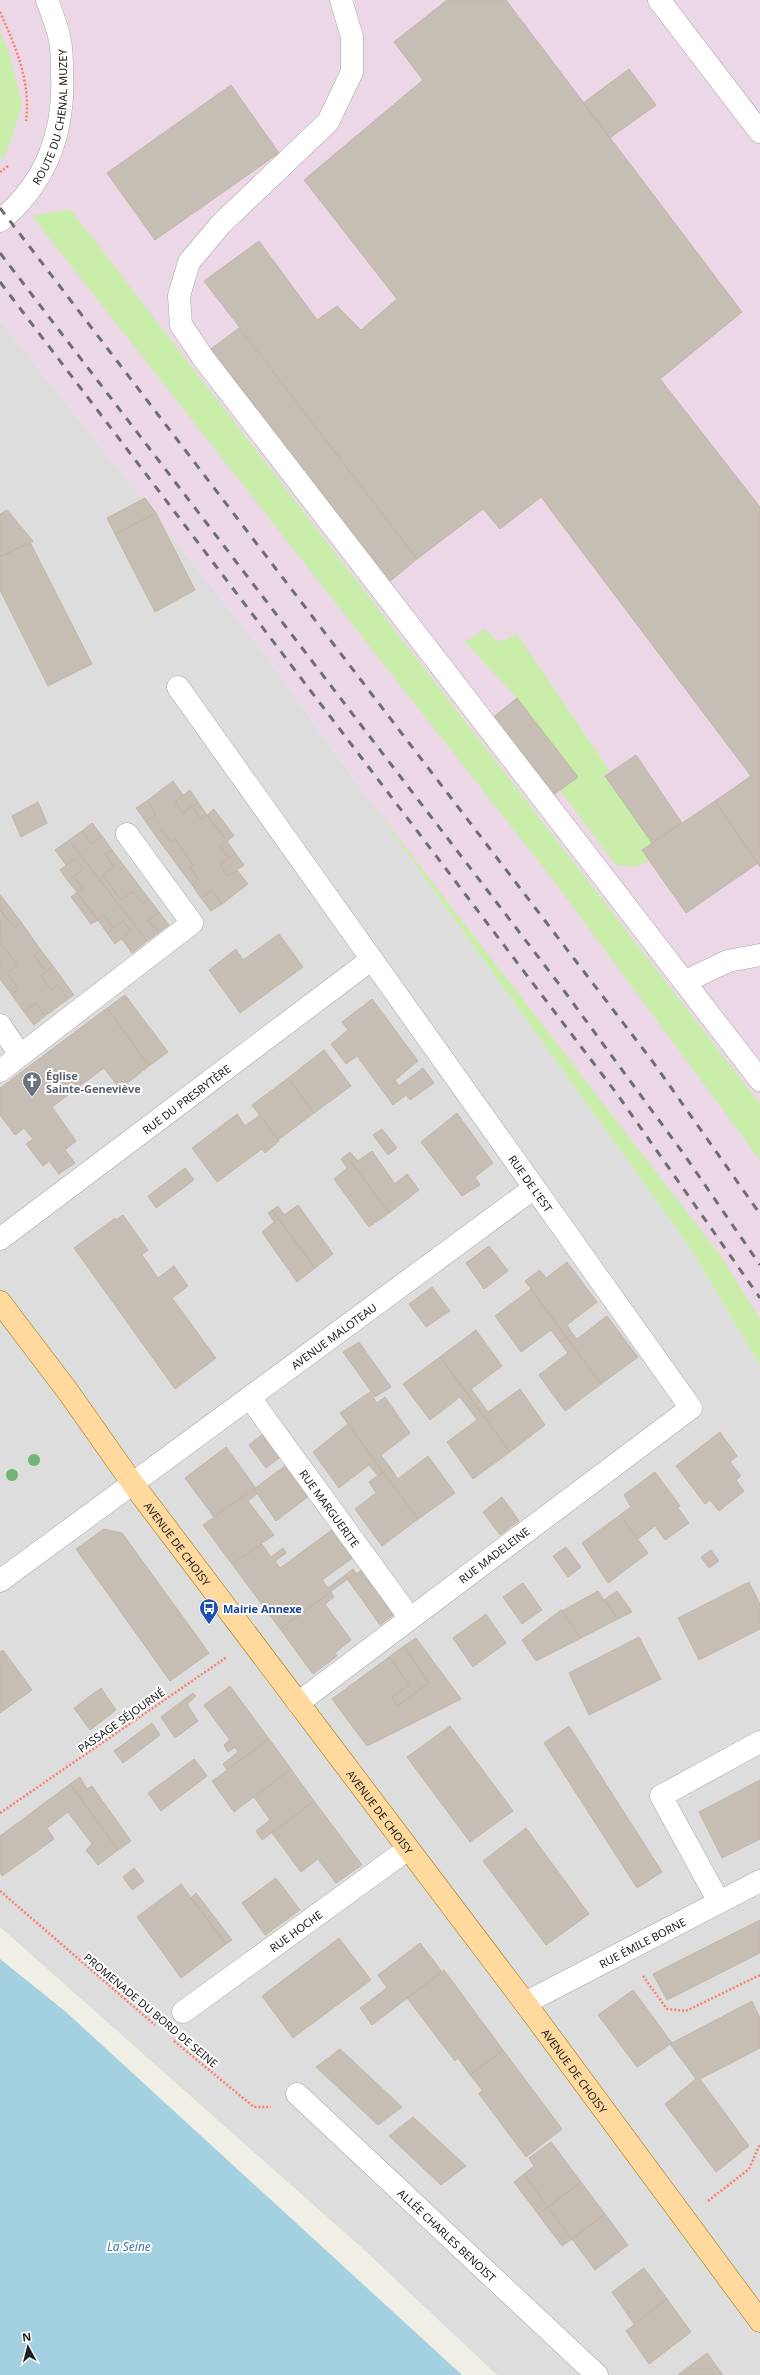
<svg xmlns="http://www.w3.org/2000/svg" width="760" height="2375" viewBox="0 0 760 2375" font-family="'Noto Sans',sans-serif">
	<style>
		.residential { fill: #dedddd }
		.industrial { fill: #ebd7e6 }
		.grass { fill: #c8eea9 }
		.water { fill: #a4d1e1 }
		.building { fill: #c6beb5; stroke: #c4b5a7 }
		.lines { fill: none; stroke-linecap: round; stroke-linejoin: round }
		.minor-casing { stroke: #a7a7a7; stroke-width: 23 }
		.major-casing { stroke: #9c6f00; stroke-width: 23 }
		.path { stroke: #ff7f69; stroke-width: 2.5; stroke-dasharray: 2 2; stroke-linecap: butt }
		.minor { stroke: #fff; stroke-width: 22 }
		.major { stroke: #ffd99d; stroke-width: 22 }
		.rail { stroke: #6e6e6e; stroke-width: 3; stroke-dasharray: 8 8; stroke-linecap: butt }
		.tree { fill: #6fb573 }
		.labels { text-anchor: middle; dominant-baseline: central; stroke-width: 4; stroke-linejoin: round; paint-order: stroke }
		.street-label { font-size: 11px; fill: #202020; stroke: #fff }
		.worship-label { font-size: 11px; font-weight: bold; fill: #5b616d; stroke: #fff; text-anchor: start }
		.transit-label { font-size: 11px; font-weight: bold; fill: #164399; stroke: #fff; text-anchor: start }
		.water-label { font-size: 12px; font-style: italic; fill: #4274af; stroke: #fff }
	</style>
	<rect width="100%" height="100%" fill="#f1eee6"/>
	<path class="residential" d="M0 320 257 644 689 1246 760 1365V2375H497L361 2247 0 1927Z"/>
	<path class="industrial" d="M0 0H760V1365L689 1246 257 644 0 320Z"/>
	<path class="grass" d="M0 32 9 52 22 104 4 160 0 155Z
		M70 209 760 1104V1160L554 881 32 216Z
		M485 629 498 642 517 634 609 770 605 776 652 843 642 850 649 861 635 867 616 865 560 790 578 777 517 698 465 642Z
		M366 796 720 1255 760 1319V1365L689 1246Z"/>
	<path class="water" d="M0 1959 66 2012 462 2375H0Z"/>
	<path class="building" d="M447 0H506L742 312 660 379 760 507V867L715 801 751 776 541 497 500 529 483 509 417 559 204 281 259 241 317 320 337 306 361 330 397 299 304 180 423 80 394 42Z
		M629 69 656 105 610 138 583 103Z
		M231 85 279 153 155 240 107 173Z
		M239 328 417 559 388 583 211 349Z
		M145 498 156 513 115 534 107 518Z
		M7 510 33 541 0 557V514Z
		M156 513 195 590 155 612 115 534Z
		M30 542 92 664 48 686 0 590V557Z
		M517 698 578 777 552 796 492 718Z
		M636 755 682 823 652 843 605 776Z
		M173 781 183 795 175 802 183 813 192 806 201 819 207 815 227 841 220 846 229 858 220 865 228 876 237 870 248 884 222 904 212 890 201 898 192 885 198 879 190 867 193 865 175 839 171 842 162 830 155 835 146 822 156 814 147 801Z
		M190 790 198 802 183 813 175 802Z
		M147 801 156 814 146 822 136 808Z
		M715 801 758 863 686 913 642 850Z
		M38 802 47 823 21 837 12 816Z
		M198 802 207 815 201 819 192 806Z
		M214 809 234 836 227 841 207 815Z
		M92 823 102 836 92 844 82 831Z
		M162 830 171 842 175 839 193 865 190 867 198 879 192 885 155 835Z
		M82 831 92 844 102 836 112 850 105 854 114 867 103 875 121 900 133 891 142 904 149 899 159 912 148 920 158 933 147 941 69 840Z
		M69 840 147 941 132 953 122 939 131 931 123 921 113 928 104 915 98 920 77 892 83 888 74 876 83 869 75 858 66 865 55 850Z
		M227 841 236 854 229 858 220 846Z
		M112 850 149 899 142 904 133 891 121 900 103 875 114 867 105 854Z
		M236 854 244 865 228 876 220 865Z
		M75 858 83 869 68 881 60 870Z
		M74 876 83 888 77 892 68 881Z
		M212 890 222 904 211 911 201 898Z
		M77 892 98 920 91 924 71 897Z
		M0 895 8 905 0 912Z
		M8 905 21 922 14 927 1 911Z
		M1 911 14 927 21 922 40 949 34 955 46 972 41 975 51 990 58 985 68 999 45 1016 36 1003 24 1012 12 995 19 989 7 973 17 965 0 942Z
		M159 912 169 925 158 933 148 920Z
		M104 915 113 928 107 933 98 920Z
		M123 921 131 931 115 944 107 933Z
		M279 934 303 967 240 1013 209 970 236 949 243 960Z
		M0 942 17 965 7 973 19 989 12 995 0 979Z
		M40 949 53 966 46 972 34 955Z
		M53 966 74 995 68 999 58 985 51 990 41 975Z
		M125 995 168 1052 149 1066 107 1008Z
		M372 999 418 1061 395 1080 399 1086 423 1068 434 1083 410 1100 406 1095 393 1105 357 1056 346 1064 331 1044 348 1030 342 1022Z
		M36 1003 45 1016 34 1025 24 1012Z
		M107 1008 149 1066 120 1089 104 1068 52 1107 76 1141 65 1150 75 1163 59 1174 49 1161 43 1166 26 1144 33 1139 24 1128 15 1135 0 1115V1088Z
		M324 1050 351 1086 314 1113 288 1078Z
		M288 1078 314 1113 278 1140 252 1105Z
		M457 1113 493 1163 475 1177 480 1185 462 1196 421 1142Z
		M237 1114 245 1126 260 1115 279 1141 265 1153 262 1149 217 1182 192 1148Z
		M382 1129 397 1148 388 1155 373 1135Z
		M372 1151 395 1184 407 1174 419 1190 389 1213 346 1155 350 1152 358 1161Z
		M346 1155 389 1213 369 1227 334 1179 347 1168 341 1159Z
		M185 1168 194 1180 156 1208 148 1196Z
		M298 1205 333 1254 315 1268 272 1210 278 1206 284 1215Z
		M272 1210 315 1268 297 1282 262 1232 274 1222 268 1213Z
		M123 1215 148 1250 142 1255 158 1278 174 1266 188 1286 172 1298 216 1358 175 1389 74 1248 115 1218 116 1220Z
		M489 1246 508 1271 484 1289 466 1263Z
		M567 1262 597 1302 567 1325 572 1333 567 1338 525 1281 540 1270 546 1278Z
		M432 1287 450 1311 426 1327 409 1304Z
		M531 1289 567 1338 560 1342 551 1330 521 1352 495 1316Z
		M607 1316 638 1357 601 1384 567 1338 572 1333 577 1339Z
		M476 1330 502 1366 471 1389 480 1401 475 1404 440 1357Z
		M567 1338 601 1384 565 1411 539 1375 568 1353 560 1342Z
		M359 1342 391 1387 375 1397 343 1352Z
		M440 1357 475 1404 469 1409 460 1397 430 1420 403 1384Z
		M520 1389 545 1425 510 1452 475 1404 480 1401 488 1412Z
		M370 1392 377 1403 385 1397 410 1433 381 1455 390 1467 383 1472 340 1413Z
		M475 1404 510 1452 473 1479 447 1442 477 1420 469 1409Z
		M348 1424 383 1472 378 1476 369 1465 339 1488 313 1452Z
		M720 1432 737 1456 730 1462 741 1476 736 1480 744 1491 719 1511 710 1500 705 1504 676 1466Z
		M263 1434 280 1457 266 1468 249 1445Z
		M226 1447 255 1487 214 1517 185 1478Z
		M428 1456 455 1493 418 1519 383 1472 390 1467 398 1479Z
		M286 1465 309 1496 276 1521 254 1489Z
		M383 1472 418 1519 382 1546 355 1509 376 1493 369 1482Z
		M655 1472 680 1506 678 1508 689 1523 665 1540 655 1526 638 1539 620 1515 631 1507 624 1495Z
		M254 1489 257 1494 248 1501 274 1535 232 1564 203 1525Z
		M502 1497 519 1521 500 1535 483 1512Z
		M620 1515 648 1553 608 1583 582 1543Z
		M104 1529 122 1533 209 1653 170 1681 76 1549Z
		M333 1529 354 1557 322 1580 328 1588 353 1569 356 1573 280 1629 232 1564 262 1544 271 1557 283 1548 286 1553 275 1561 280 1568Z
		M566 1547 581 1567 568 1577 553 1556Z
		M711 1550 719 1561 709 1568 701 1557Z
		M363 1569 396 1613 380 1625 348 1580Z
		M749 1582 760 1604V1629L699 1660 678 1618Z
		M523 1583 542 1610 522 1624 503 1597Z
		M598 1591 618 1619 581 1638 562 1611Z
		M617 1591 632 1612 618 1619 604 1600Z
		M331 1592 334 1597 325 1604 351 1640 335 1653 337 1656 313 1674 280 1629Z
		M561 1610 581 1638 536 1661 522 1640Z
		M486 1614 506 1643 473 1667 453 1638Z
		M639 1637 661 1679 589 1715 569 1673Z
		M416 1638 461 1699 367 1746 332 1699 389 1657 409 1685 392 1697 397 1706 429 1683 404 1646Z
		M404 1646 429 1683 397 1706 392 1697 409 1685 389 1657Z
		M3 1650 32 1690 0 1713V1652Z
		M230 1686 269 1739 227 1770 223 1764 238 1752 235 1747 228 1752 224 1745 230 1740 204 1705Z
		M101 1688 116 1710 90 1730 74 1708Z
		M193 1693 196 1696 187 1704 198 1721 175 1738 161 1717Z
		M152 1723 160 1735 123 1763 114 1751Z
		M450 1726 513 1811 470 1842 407 1757Z
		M569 1726 662 1872 637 1888 544 1743Z
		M269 1739 291 1769 234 1812 212 1781Z
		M194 1759 207 1776 161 1811 148 1793Z
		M291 1769 314 1801 262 1840 256 1831 270 1820 254 1797Z
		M80 1777 87 1789 92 1786 131 1841 118 1850 70 1784Z
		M760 1780V1839L722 1858 699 1812Z
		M70 1784 118 1850 98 1865 86 1850 92 1844 68 1812 47 1828 54 1839 2 1876 0 1873V1836Z
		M314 1801 362 1865 336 1883 318 1859 301 1872 272 1833Z
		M526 1828 589 1914 546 1945 483 1861Z
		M134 1868 144 1881 132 1890 123 1877Z
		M276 1878 300 1910 265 1935 242 1903Z
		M181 1884 226 1944 181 1978 137 1917Z
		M196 1893 232 1940 226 1944 191 1898Z
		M760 1920V1953L667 2000 653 1974Z
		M339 1938 371 1980 293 2038 262 1996Z
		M420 1943 442 1972 372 2025 360 2008 387 1988 378 1975Z
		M444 1970 503 2050 470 2075 458 2058 455 2061 407 1998Z
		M633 1990 672 2043 637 2067 598 2015Z
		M752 2001 760 2018V2048L700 2079 749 2146 716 2172 665 2104 696 2079 670 2044Z
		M340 2049 402 2107 378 2125 316 2067Z
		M503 2050 562 2129 526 2157 479 2094 482 2090 470 2075Z
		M413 2117 466 2166 441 2185 389 2136Z
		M551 2142 581 2182 548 2207 524 2174 534 2166 529 2158Z
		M524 2174 548 2207 538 2214 514 2182Z
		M581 2182 605 2214 572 2239 548 2207Z
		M548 2207 572 2239 562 2246 538 2214Z
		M605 2214 628 2245 595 2270 572 2239Z
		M644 2268 667 2299 634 2324 612 2292Z
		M667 2299 691 2332 649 2364 626 2331Z
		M707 2353 723 2375H678Z"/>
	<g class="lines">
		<g class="minor-casing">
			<g id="minor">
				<path d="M341 0 352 37V72L328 122 221 224 189 262 179 296 181 325 204 359 760 1080"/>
				<path d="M659 0 760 132"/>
				<path id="s1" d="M0 221C47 182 65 132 62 72 62 59 62 44 58 32 55 21 51 11 47 0"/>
				<path id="s2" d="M178 687 691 1408 298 1703"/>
				<path d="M684 982 728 961 760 955"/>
				<path d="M0 1025 20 1055"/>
				<path d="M0 1071 192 923 127 834"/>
				<path id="s3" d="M0 1239 372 959"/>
				<path id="s4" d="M250 1398 410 1618"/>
				<path id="s5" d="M0 1581 534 1188"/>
				<path d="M719 1902 661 1796 760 1742"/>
				<path id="s6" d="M525 2003 760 1881"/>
				<path id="s7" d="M183 2012 408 1849"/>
				<path id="s8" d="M297 2094 597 2375"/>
			</g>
		</g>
		<g class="major-casing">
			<g id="major">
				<path id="s9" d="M0 1302 69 1393 133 1484 525 2003 760 2321"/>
			</g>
		</g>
		<path class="path" d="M0 12C16 47 31 82 26 121
			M0 172 8 166
			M0 1813 227 1657
			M0 1891 155 2025
			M643 1976 667 2009 686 2011 760 1975
			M174 2041 254 2107H271
			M708 2201 749 2169 760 2144"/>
		<use href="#minor" class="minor"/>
		<use href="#major" class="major"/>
		<path class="rail" d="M0 208 653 1062 760 1214
			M0 253 562 988 683 1153 760 1265
			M0 282 617 1094 760 1298"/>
	</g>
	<g class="tree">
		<circle cx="34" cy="1460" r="6"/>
		<circle cx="12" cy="1475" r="6"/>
	</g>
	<defs>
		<g id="church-pin" transform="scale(1)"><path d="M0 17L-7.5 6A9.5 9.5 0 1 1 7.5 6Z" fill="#6b7280" stroke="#fff"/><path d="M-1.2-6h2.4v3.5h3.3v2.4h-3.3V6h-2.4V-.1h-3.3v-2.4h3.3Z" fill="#fff"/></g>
		<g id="bus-pin" transform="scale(1)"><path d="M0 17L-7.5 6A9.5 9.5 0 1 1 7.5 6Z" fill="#1a4fb4" stroke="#fff"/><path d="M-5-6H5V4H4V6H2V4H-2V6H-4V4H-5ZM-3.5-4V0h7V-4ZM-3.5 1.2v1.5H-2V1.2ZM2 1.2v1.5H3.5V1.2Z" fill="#fff"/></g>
	</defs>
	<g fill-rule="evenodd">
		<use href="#church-pin" x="32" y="1081"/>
		<use href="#bus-pin" x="209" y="1608"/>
	</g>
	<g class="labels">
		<g class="street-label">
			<text stroke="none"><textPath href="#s1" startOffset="121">ROUTE DU CHENAL MUZEY</textPath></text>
			<text stroke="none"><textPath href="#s3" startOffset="233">RUE DU PRESBYTÈRE</textPath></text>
			<text stroke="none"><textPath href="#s2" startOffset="609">RUE DE L'EST</textPath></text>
			<text stroke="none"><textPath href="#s5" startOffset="414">AVENUE MALOTEAU</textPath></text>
			<text stroke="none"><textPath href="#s4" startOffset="136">RUE MARGUERITE</textPath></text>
			<text stroke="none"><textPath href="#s9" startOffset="300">AVENUE DE CHOISY</textPath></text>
			<text transform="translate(494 1555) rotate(-37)">RUE MADELEINE</text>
			<text transform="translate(121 1720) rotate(-35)">PASSAGE SÉJOURNÉ</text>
			<text stroke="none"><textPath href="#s9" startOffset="636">AVENUE DE CHOISY</textPath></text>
			<text stroke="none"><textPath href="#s7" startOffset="139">RUE HOCHE</textPath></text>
			<text stroke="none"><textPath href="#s6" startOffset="132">RUE ÉMILE BORNE</textPath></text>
			<text transform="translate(151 2010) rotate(40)">PROMENADE DU BORD DE SEINE</text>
			<text stroke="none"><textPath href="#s9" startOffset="960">AVENUE DE CHOISY</textPath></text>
			<text stroke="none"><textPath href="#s8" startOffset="206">ALLÉE CHARLES BENOIST</textPath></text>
		</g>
		<g class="worship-label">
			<text x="46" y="1075">Église<tspan x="46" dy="13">Sainte-Geneviève</tspan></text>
		</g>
		<g class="transit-label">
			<text x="223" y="1608">Mairie Annexe</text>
		</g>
		<g class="water-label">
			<text x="129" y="2246">La Seine</text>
		</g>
	</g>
	<g transform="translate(28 2347) rotate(353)" stroke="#ffffff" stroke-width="3" paint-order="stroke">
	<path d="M0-3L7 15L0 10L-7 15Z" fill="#202020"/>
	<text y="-6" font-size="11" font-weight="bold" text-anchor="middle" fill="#202020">N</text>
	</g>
</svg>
